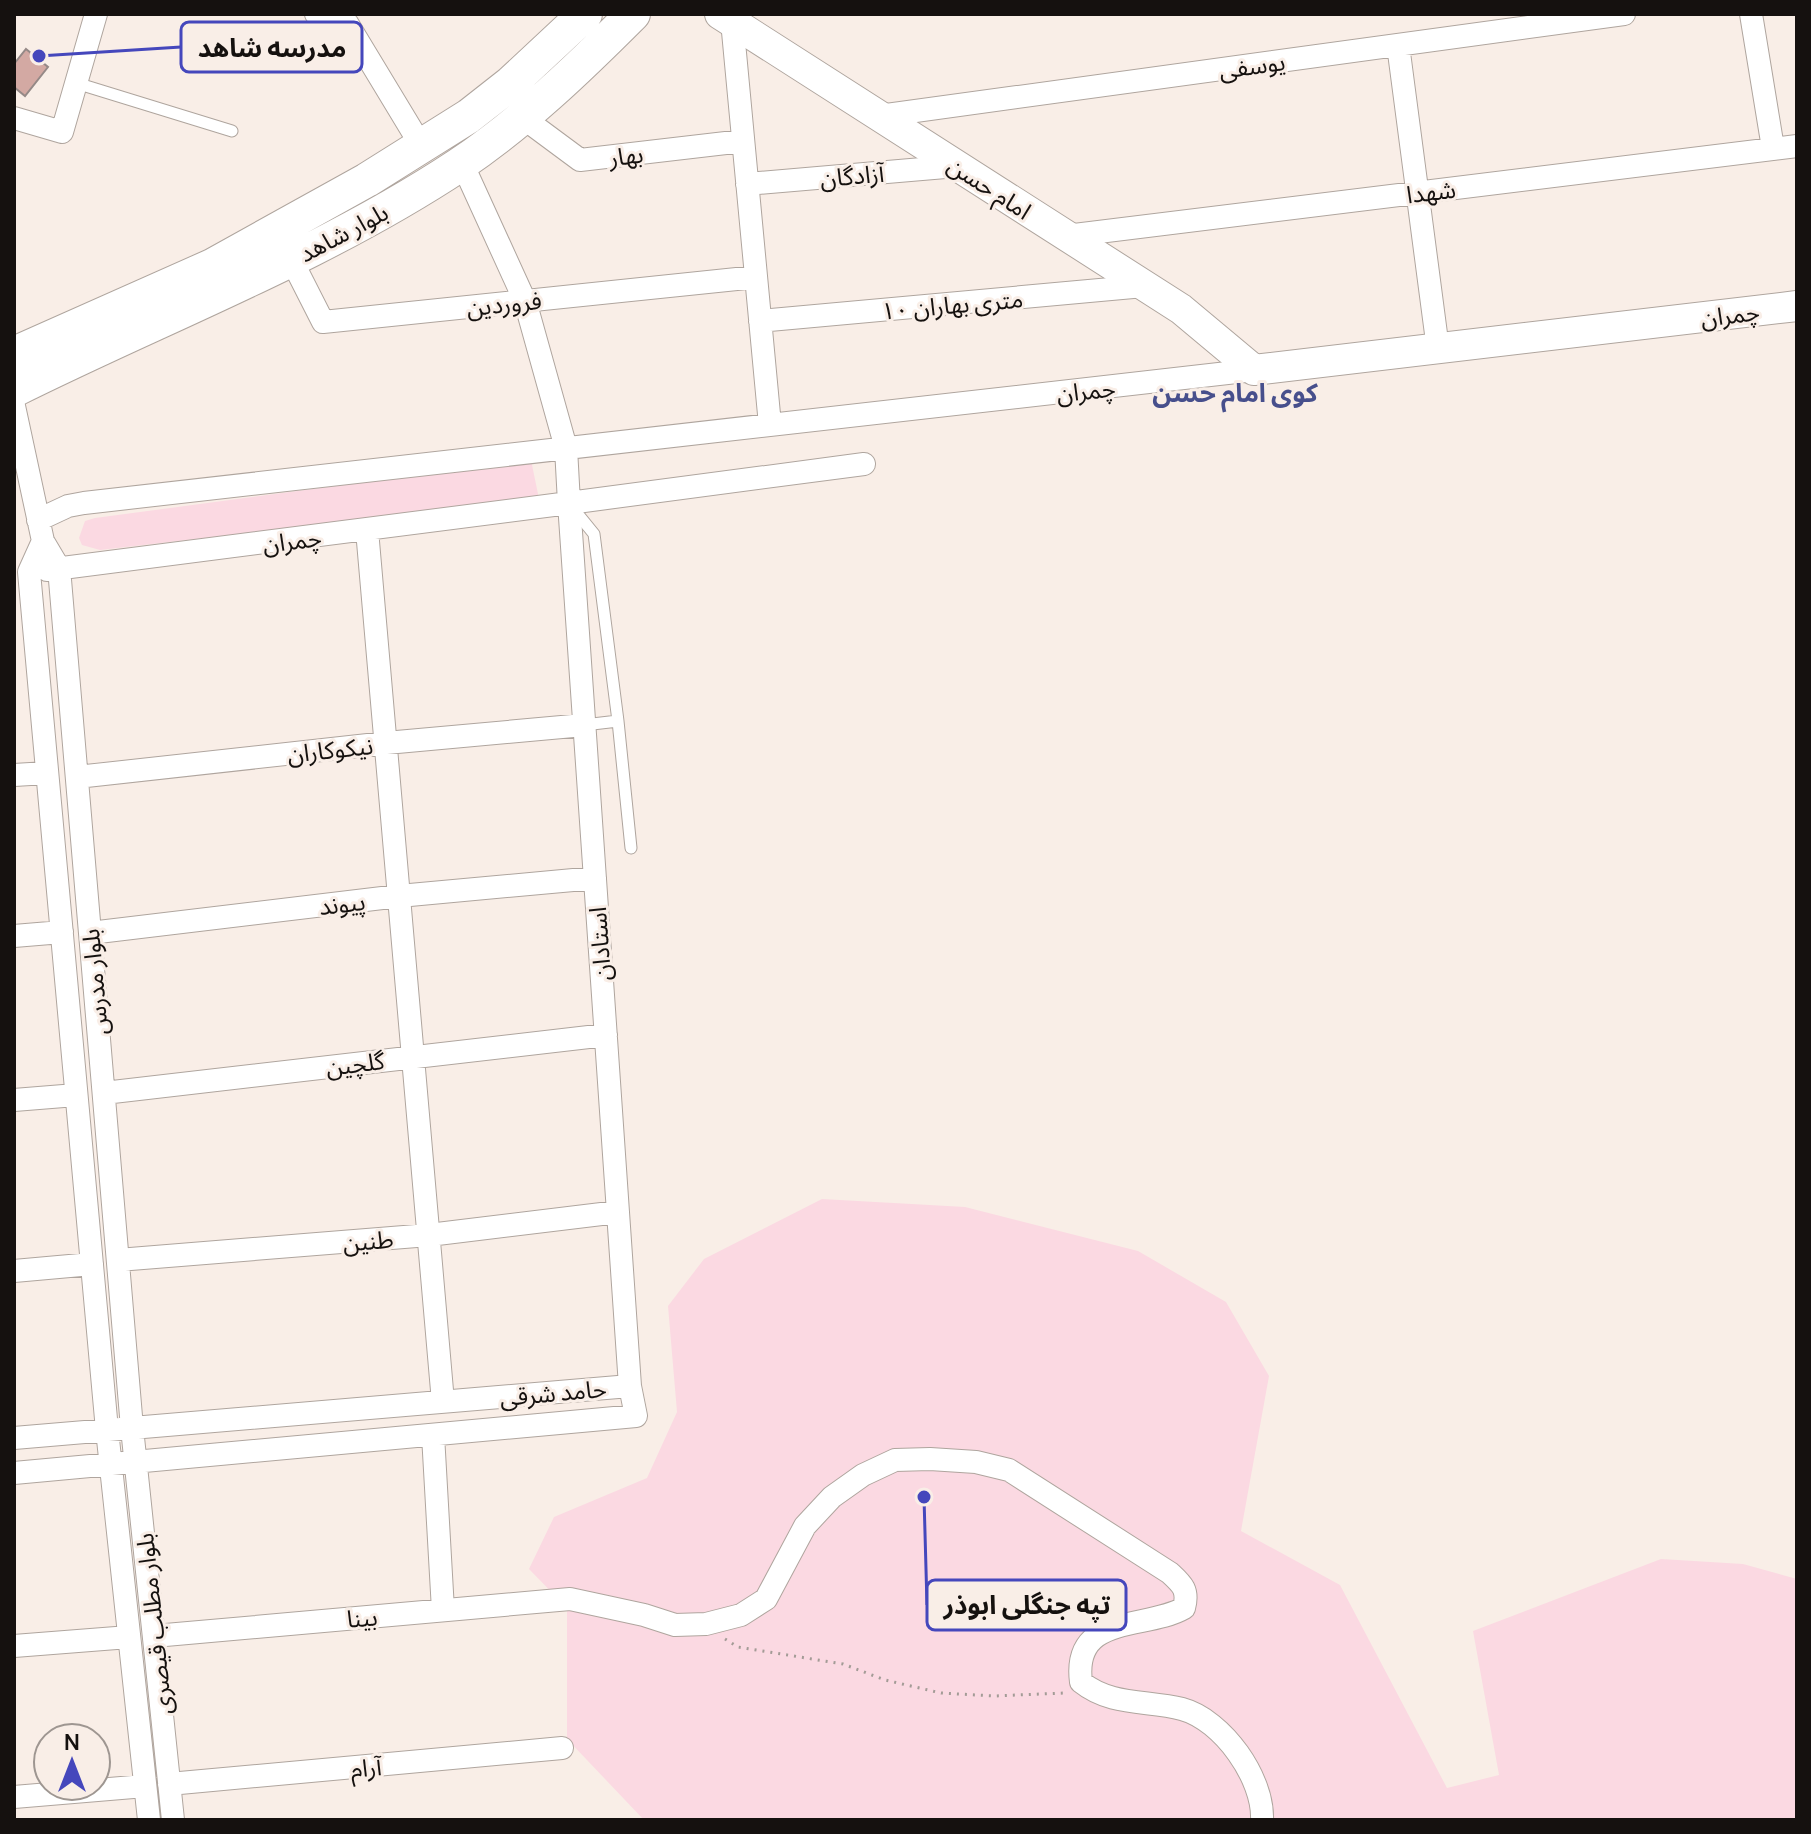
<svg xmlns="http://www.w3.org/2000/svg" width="1811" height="1834" viewBox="0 0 1811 1834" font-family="Manrope,'Noto Sans Arabic',sans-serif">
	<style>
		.green { fill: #fbd9e2 }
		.building { fill: #d3a9a3; stroke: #958987; stroke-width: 2 }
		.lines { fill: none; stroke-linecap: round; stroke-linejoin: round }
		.lane-casing { stroke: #afa59e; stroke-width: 13 }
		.street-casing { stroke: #afa59e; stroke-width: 24 }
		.secondary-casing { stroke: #afa59e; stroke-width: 32 }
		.primary-casing { stroke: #afa59e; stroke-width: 36 }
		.path { stroke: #a39b96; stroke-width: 3; stroke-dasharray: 2 6; stroke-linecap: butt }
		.lane { stroke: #fff; stroke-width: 11 }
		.street { stroke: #fff; stroke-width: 22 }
		.secondary { stroke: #fff; stroke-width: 30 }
		.primary { stroke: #fff; stroke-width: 34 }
		.labels { text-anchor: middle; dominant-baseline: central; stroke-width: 6; stroke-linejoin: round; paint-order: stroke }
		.street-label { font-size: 24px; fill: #15110f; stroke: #f9eee7 }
		.neighbourhood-label { font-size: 26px; font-weight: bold; fill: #474f8c; stroke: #f9eee7 }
		.leader { fill: none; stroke: #4547bc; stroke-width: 3 }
		.callout-dot { fill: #4547bc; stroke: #f9eee7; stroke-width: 3 }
		.callout { fill: #f9eee7; stroke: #4547bc; stroke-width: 3 }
		.callout-label { font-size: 26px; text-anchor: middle; font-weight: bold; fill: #15110f }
	</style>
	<rect width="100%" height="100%" fill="#f9eee7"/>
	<path class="green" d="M531 460 539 499 100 550 82 545 79 538 85 521 95 518Z
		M822 1199 965 1207 1138 1251 1226 1302 1269 1376 1241 1531 1340 1585 1447 1788 1499 1775 1473 1631 1661 1559 1743 1564 1797 1579V1820H644L567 1739V1608L529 1569 554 1517 647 1478 677 1412 668 1306 704 1259Z"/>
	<path class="building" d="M26 49 48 67 25 96 14 87V64Z"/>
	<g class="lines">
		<g class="lane-casing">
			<path id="lane" d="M76 83 232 131
				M572 507 594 534 618 721 631 848
				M584 725 618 721"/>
		</g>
		<g class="street-casing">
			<path id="street" d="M316 14 347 23 422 147
				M1751 14 1773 148
				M732 21 770 425
				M1398 45 1438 349
				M879 116 1624 14
				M522 117 580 160 743 141
				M14 118 62 132 96 14
				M747 184 957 166
				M1066 236 1797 146
				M291 259 323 322 756 277
				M760 321 1144 286
				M14 406 43 541 59 568 132 1428 173 1820
				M38 520 68 506 84 503 1254 370
				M367 530 443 1402
				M43 541 29 572 107 1430 149 1820
				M47 570 569 503 566 448 525 301 462 163
				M14 775 47 773
				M77 777 386 743 584 725
				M90 933 399 896 595 878
				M14 936 62 932
				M104 1093 606 1035
				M14 1100 76 1095
				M118 1260 429 1235 618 1212
				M14 1271 92 1264
				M433 1435 443 1610
				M14 1438 630 1386
				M14 1473 636 1416 630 1386 569 503 864 464
				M154 1636 570 1599 644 1615 675 1625 706 1624 741 1615 766 1599 805 1526 832 1497 863 1475 895 1460 930 1459 976 1462 1009 1470 1170 1573C1182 1584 1189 1590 1184 1608 1146 1630 1072 1613 1081 1682 1111 1706 1146 1700 1182 1709 1223 1720 1264 1779 1262 1820
				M14 1646 129 1637
				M169 1784 562 1748
				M14 1797 145 1786"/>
		</g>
		<g class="secondary-casing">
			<path id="secondary" d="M720 14 1181 309 1254 370 1797 306"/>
		</g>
		<g class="primary-casing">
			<path id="primary" d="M14 354 212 266 367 180 469 116 511 83 585 14
				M14 390C162 316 320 257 459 165 523 122 579 68 633 14"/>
		</g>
		<path class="path" d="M725 1639 738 1647 843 1664 885 1680 941 1693 994 1696 1065 1693"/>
		<use href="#lane" class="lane"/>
		<use href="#street" class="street"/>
		<use href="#secondary" class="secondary"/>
		<use href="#primary" class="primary"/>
	</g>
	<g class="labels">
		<g class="street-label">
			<text transform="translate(1252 65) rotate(-8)">یوسفی</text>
			<text transform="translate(626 155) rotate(-7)">بهار</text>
			<text transform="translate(852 175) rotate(-5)">آزادگان</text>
			<text transform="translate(990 187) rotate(33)">امام حسن</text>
			<text transform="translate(1431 191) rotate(-7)">شهدا</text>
			<text transform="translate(343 232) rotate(-28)">بلوار شاهد</text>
			<text transform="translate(504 303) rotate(-6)">فروردین</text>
			<text transform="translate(952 304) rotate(-5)">۱۰ متری بهاران</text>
			<text transform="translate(1730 314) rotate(-7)">چمران</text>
			<text transform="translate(1086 390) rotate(-6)">چمران</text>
			<text transform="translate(292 540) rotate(-7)">چمران</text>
			<text transform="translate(330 749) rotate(-6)">نیکوکاران</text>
			<text transform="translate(342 903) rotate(-7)">پیوند</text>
			<text transform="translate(599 944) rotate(-94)">استادان</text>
			<text transform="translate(94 982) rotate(-95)">بلوار مدرس</text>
			<text transform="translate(355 1063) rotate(-7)">گلچین</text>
			<text transform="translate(368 1240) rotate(-5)">طنین</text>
			<text transform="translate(553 1392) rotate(-5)">حامد شرقی</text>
			<text transform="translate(362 1617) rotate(-5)">بینا</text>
			<text transform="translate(153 1624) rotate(-96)">بلوار مطلب قیصری</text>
			<text transform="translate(366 1767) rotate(-5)">آرام</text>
		</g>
		<g class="neighbourhood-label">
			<text x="1235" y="392">کوی امام حسن</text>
		</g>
	</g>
	<path class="leader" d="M39 56L181 47M924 1497L927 1605"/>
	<g class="callout-dot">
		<circle cx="39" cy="56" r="8"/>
		<circle cx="924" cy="1497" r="8"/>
	</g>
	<g class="callout">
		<rect x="181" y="22" width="181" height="50" rx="8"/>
		<rect x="927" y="1580" width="199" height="50" rx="8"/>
	</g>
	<g class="callout-label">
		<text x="272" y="57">مدرسه شاهد</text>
		<text x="1027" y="1614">تپه جنگلی ابوذر</text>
	</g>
	<rect width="1811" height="1834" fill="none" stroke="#15110f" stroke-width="32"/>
	<g transform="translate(72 1762)"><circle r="38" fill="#f9eee7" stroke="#9e9691" stroke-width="2"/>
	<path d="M0-6L14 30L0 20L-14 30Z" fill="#4547bc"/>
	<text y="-12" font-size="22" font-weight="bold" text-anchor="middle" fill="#15110f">N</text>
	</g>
</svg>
